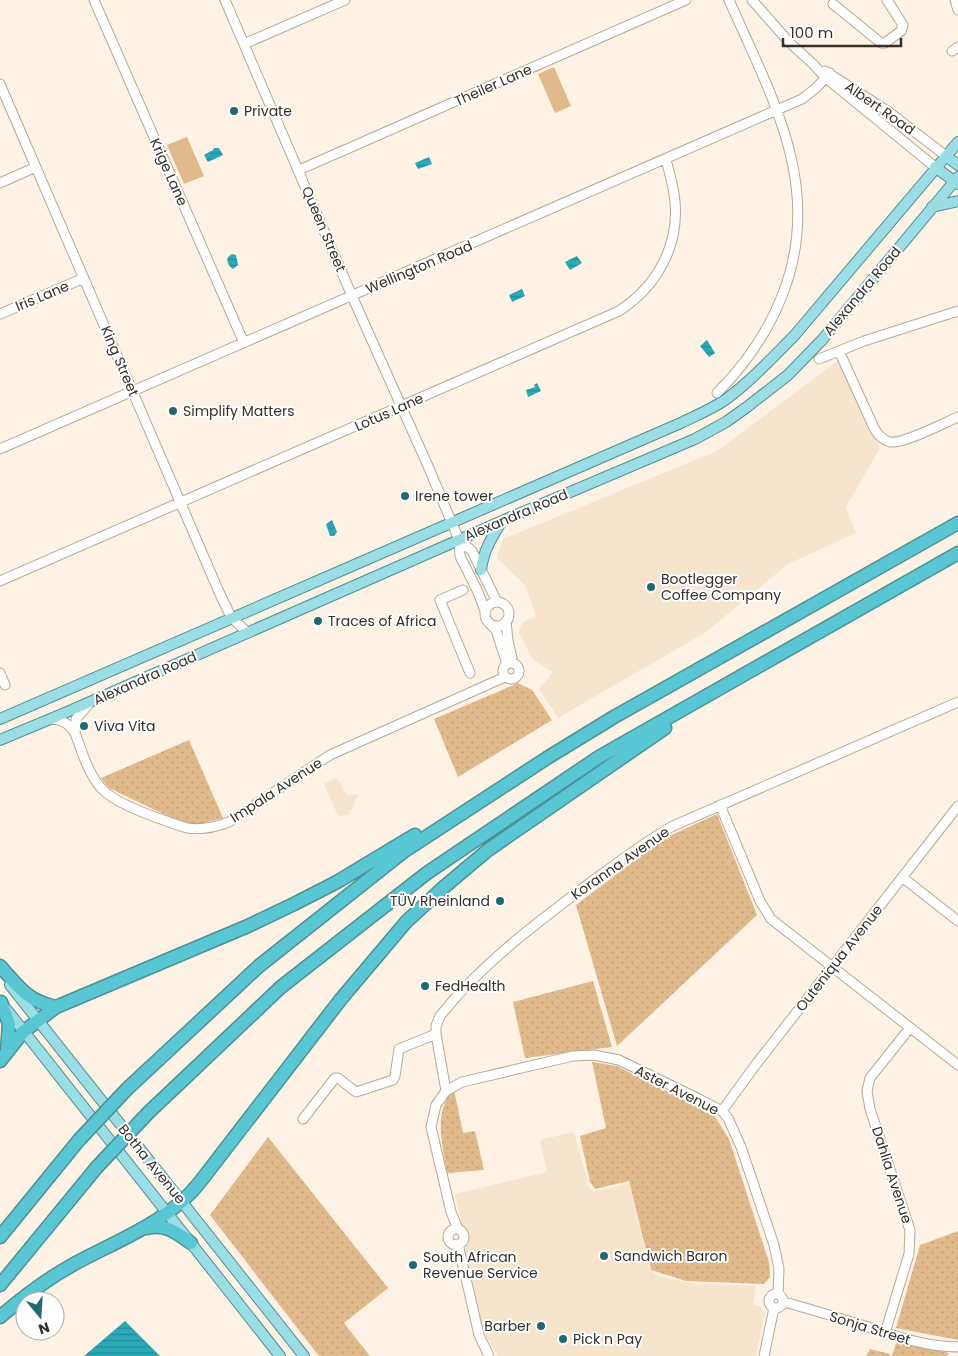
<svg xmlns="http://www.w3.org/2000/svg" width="958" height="1356" viewBox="0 0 958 1356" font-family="Poppins,sans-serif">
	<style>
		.built { fill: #f7e4cd }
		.grass { fill: url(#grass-dots) }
		.pitch { fill: #e0ba8b }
		.water { fill: url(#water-rules) }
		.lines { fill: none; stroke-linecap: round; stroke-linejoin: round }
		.minor-casing { stroke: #b5a898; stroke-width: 11 }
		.major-casing { stroke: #4c9197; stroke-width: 12 }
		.highway-casing { stroke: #4c9197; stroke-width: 15 }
		.minor { stroke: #fff; stroke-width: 9 }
		.major { stroke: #9bdde5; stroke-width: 10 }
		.highway { stroke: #59c6d3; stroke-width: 12 }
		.highway-bridge-casing { stroke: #4c9197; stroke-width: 15; stroke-linecap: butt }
		.highway-bridge { stroke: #59c6d3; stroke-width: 12 }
		.poi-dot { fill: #1e6972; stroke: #fff; stroke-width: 2 }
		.labels { text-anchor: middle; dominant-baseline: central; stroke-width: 4; stroke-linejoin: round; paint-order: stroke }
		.street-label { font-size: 14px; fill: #342f28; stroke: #fff }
		.poi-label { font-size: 14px; fill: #342f28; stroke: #fff; text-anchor: start }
	</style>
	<defs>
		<pattern id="grass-dots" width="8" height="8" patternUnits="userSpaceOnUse" patternTransform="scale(1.25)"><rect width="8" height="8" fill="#e0ba8b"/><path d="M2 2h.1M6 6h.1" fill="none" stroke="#c1a078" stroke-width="1.8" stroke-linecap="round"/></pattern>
		<pattern id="water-rules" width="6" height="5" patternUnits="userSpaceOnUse" patternTransform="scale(1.25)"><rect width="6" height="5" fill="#2aa9b8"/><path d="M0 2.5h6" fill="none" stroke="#258a96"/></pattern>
	</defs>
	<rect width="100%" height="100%" fill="#fdf2e4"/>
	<path class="built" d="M839 360 880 448 846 507 856 533 788 564 706 632 558 718 539 689 553 672 532 659 519 632 523 622 536 616 525 585 497 558 503 539 717 451Z
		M337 777 346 795 359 794 348 815 338 816 324 784Z
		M574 1132 588 1182 586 1183 593 1192 629 1183 649 1267 652 1272 658 1276 694 1284 756 1286 753 1304 760 1307 765 1313 756 1356H498L482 1330 464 1248 469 1240 467 1229 462 1225 455 1194 547 1172 540 1140Z"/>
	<path class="grass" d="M518 683 532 690 552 720 458 777 434 719Z
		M189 740 223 818 195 825 182 823 109 788 101 778Z
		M717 814 757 915 617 1046 576 905 663 839Z
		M593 981 612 1047 525 1058 513 1002Z
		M592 1062 617 1066 714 1115 729 1139 769 1262 770 1277 764 1284 686 1281 651 1270 629 1181 595 1189 590 1182 580 1136 606 1128Z
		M454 1090 463 1133 475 1131 484 1170 447 1173C443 1146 432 1111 454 1090Z
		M268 1137 388 1288 344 1323 370 1356H319L210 1215Z
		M958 1231V1340L896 1328 920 1245Z
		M897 1340 949 1353 947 1356H892Z
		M870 1349 890 1354 889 1356H866Z"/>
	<path class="pitch" d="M554 67 571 106 555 113 538 74Z
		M187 137 204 176 184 184 167 145Z"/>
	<path class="water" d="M214 148H219L223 155 208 162 204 155 213 150Z
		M429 157 432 164 418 169 415 163Z
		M232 254 236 255 238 265 233 269C229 266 226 262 228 257Z
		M577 256 582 263 570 270 565 262Z
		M522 289 525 296 512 302 509 295Z
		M707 340 715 353 709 357 700 346Z
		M537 383 541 391 528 397 526 390 535 387 534 385Z
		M332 520 337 532 334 536H330L326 524Z
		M125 1321 160 1356H84Z"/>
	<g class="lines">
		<g class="minor-casing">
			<path id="minor" d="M94 0 244 343
				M225 0 352 296 428 466 459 540 460 556 478 592 485 611
				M752 0 789 42 812 63 826 78 935 167
				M955 0 958 10
				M833 4 881 43H885L901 31 903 25 887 0
				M244 44 345 0
				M952 51 958 47
				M825 71 889 112 946 156
				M0 84 219 592 231 617 248 633
				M299 170 686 0
				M0 183 36 167
				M0 314 84 278
				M839 351 875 430C879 436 883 440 890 442 904 444 944 423 958 417
				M819 359 864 341 958 311
				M717 393C745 365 767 334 782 296 825 188 772 98 729 0
				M0 449 802 99 816 88 830 73
				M459 540 472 551 497 602
				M0 581 619 311C656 287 679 247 675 202 674 188 670 174 666 160
				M463 590 440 600 470 673
				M485 614a12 12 0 1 1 24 0a12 12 0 1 1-24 0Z
				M506 621 508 641 512 658
				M490 624 496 630 507 664
				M503 671a8 8 0 1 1 16 0a8 8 0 1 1-16 0Z
				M0 673 5 685
				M52 719C63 720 68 723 75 733 82 751 88 774 102 789 116 805 165 821 187 828 201 830 216 827 229 822L330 755 505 677
				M75 733 76 719 89 704
				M720 805 760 901 771 919 958 1065
				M902 877 958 921
				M446 1091 436 1034V1026L440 1016C482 963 538 922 591 882 618 863 644 842 673 826L958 702
				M722 1111 757 1063 958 806
				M303 1119 335 1078H338L356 1092 393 1080 395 1076 399 1049 436 1034
				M458 1229 451 1212 431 1127 436 1105 446 1091 462 1082 573 1056 594 1055 619 1060 701 1100 722 1111 728 1118 741 1147 774 1245 779 1269 778 1294
				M448 1237a8 8 0 1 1 16 0a8 8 0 1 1-16 0Z
				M458 1244 479 1335 489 1356
				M769 1301a7 7 0 1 1 14 0a7 7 0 1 1-14 0Z
				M784 1302C811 1309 838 1318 865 1326 895 1336 926 1347 958 1347
				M885 1333 909 1254 910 1230 870 1109 867 1091 870 1078 909 1029
				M764 1356 774 1308"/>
		</g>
		<g class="major-casing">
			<path id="major" d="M946 156 958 165
				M935 167 958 184
				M932 207 958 201
				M481 570C483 551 492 537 502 521
				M0 719C227 619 456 522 683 422 697 415 712 409 725 400 750 382 772 358 794 336L958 142
				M0 740 67 712 502 521 695 439 726 422 747 407 788 375 822 340 958 177
				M10 985 304 1356
				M7 1010 280 1356"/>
		</g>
		<g class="highway-casing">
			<path id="highway" d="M0 966C19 987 27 1001 56 1007
				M1 1002 9 1024 7 1051
				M0 1061 23 1032 56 1007 248 926 294 904 337 882 415 835
				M127 1089 259 966 403 852 547 758 614 717 958 523
				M149 1112 281 987 427 873 599 757 958 553
				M147 1228C165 1223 177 1233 191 1243
				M0 1237 79 1140
				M0 1285 97 1167
				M0 1317C23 1297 47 1279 74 1264 118 1240 169 1222 200 1182L341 999 406 922 444 887 488 850 665 728"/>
		</g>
		<use href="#minor" class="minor"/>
		<use href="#major" class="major"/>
		<use href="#highway" class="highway"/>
		<g class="highway-bridge-casing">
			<path id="highway-bridge" d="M79 1140 127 1089
				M97 1167 149 1112"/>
		</g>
		<use href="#highway-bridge" class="highway-bridge"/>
	</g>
	<g class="poi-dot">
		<circle cx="234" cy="111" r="5"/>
		<circle cx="173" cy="411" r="5"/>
		<circle cx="405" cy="496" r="5"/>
		<circle cx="651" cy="587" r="5"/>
		<circle cx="318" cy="621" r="5"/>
		<circle cx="84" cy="726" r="5"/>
		<circle cx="500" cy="901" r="5"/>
		<circle cx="425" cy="986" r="5"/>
		<circle cx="604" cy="1256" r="5"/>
		<circle cx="413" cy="1265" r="5"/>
		<circle cx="541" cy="1326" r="5"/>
		<circle cx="563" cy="1339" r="5"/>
	</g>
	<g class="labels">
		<g class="street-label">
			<text transform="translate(493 85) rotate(-24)">Theiler Lane</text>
			<text transform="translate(880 108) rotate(35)">Albert Road</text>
			<text transform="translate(169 172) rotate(66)">Krige Lane</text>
			<text transform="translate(324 229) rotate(67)">Queen Street</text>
			<text transform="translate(419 267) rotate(-23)">Wellington Road</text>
			<text transform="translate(862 291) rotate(-50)">Alexandra Road</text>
			<text transform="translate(42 296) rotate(-23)">Iris Lane</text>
			<text transform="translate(120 361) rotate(67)">King Street</text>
			<text transform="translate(389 412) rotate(-24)">Lotus Lane</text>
			<text transform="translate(516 515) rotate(-23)">Alexandra Road</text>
			<text transform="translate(145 678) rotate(-24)">Alexandra Road</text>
			<text transform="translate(276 790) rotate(-33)">Impala Avenue</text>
			<text transform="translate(620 863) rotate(-35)">Koranna Avenue</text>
			<text transform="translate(839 958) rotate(-52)">Outeniqua Avenue</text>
			<text transform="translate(677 1090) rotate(27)">Aster Avenue</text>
			<text transform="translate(152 1164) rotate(51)">Botha Avenue</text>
			<text transform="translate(892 1175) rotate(72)">Dahlia Avenue</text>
			<text transform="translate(870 1328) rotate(17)">Sonja Street</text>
		</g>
		<g class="poi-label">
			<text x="244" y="111">Private</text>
			<text x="183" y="411">Simplify Matters</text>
			<text x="415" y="496">Irene tower</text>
			<text x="661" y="579">Bootlegger<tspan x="661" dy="16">Coffee Company</tspan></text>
			<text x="328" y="621">Traces of Africa</text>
			<text x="94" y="726">Viva Vita</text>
			<text x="490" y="901" text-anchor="end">TÜV Rheinland</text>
			<text x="435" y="986">FedHealth</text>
			<text x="614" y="1256">Sandwich Baron</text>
			<text x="423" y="1257">South African<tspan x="423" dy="16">Revenue Service</tspan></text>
			<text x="531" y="1326" text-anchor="end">Barber</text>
			<text x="573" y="1339">Pick n Pay</text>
		</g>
	</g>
	<g transform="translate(40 1316) rotate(162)"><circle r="24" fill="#ffffff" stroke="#aeaca9"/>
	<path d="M0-4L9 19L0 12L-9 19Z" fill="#1e6972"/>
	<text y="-8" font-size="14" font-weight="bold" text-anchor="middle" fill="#342f28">N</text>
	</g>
	<path d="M783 38v8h118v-8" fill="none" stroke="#342f28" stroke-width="2.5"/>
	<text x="790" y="38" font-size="15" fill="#342f28" stroke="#ffffff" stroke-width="4" paint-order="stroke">100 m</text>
</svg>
